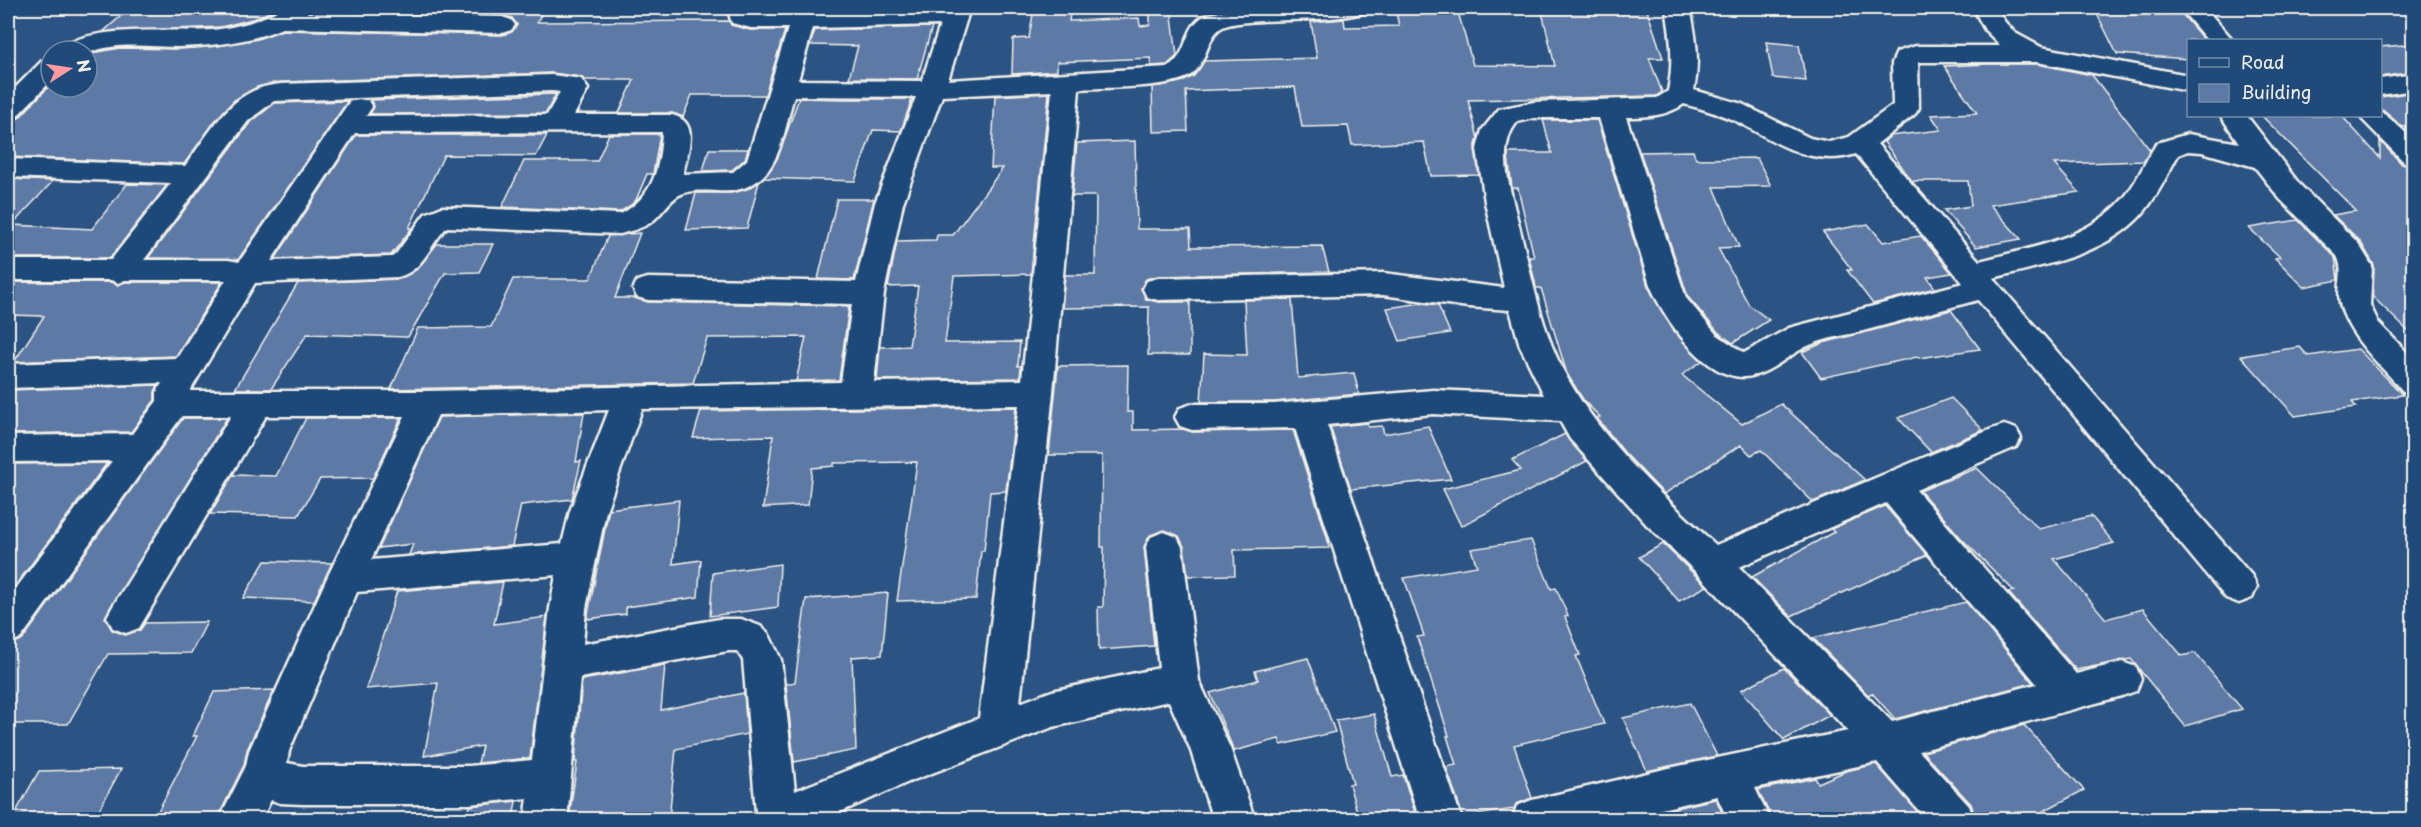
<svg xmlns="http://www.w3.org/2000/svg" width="2421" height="827" viewBox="0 0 2421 827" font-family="'Playpen Sans',sans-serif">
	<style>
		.building { fill: #5d79a6; stroke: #f4f1e8; stroke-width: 1.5 }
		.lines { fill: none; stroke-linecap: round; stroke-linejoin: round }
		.minor-casing { stroke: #f4f1e8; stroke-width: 5 }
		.minor { fill: #1f4a7a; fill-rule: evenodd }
	</style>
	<rect width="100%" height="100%" fill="#2b5383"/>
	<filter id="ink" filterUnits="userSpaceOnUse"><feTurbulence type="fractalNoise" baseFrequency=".0167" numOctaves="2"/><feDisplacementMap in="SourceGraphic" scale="12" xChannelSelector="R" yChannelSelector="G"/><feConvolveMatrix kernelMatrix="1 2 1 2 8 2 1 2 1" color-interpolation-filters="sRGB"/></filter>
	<g filter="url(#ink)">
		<path class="building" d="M130 8H278L256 18 221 27 103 32Z
			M312 8H545L537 22 729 21 731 25 750 30H785L765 95H692L683 117 672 113H619L634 80H584L581 77 552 73 281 82 257 87 234 100 215 121 184 164 8 157V122L19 118 51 84V87H87V56L98 52 120 48 178 49 218 46 258 39 282 30 502 35 512 32 517 25 512 18 502 15 311 11Z
			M753 8H902L754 12Z
			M1034 8H1071L1069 21 1139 18 1140 26 1150 25V8H1171L1177 56 1167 65 1151 66V58L1057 62V71L1012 74 1013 39 1029 38Z
			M1395 8H1439L1440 12H1458L1473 65 1555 66 1541 8 1647 10 1663 58H1649L1662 92 1656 96 1468 100 1478 138 1475 149 1479 175 1431 176 1424 142 1352 145 1348 126 1302 127 1295 87 1186 91 1188 131 1153 132 1152 87 1184 81 1194 76 1204 61 1317 58 1311 22 1344 19 1345 27 1399 26Z
			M2094 8H2125L2130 15 2182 14 2204 40H2188V59L2117 54Z
			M932 27 917 79 849 78 858 46 810 45 815 30Z
			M1766 42 1799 45 1806 81 1773 78Z
			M2414 44V72L2380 77V47Z
			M1990 64H2037L2092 75 2150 150 2144 161 2054 164 2079 192 1990 205 2021 239 1976 247 1944 210 1971 206 1968 181H1912L1884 142 1890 136 1941 130 1931 115 1977 113 1944 66Z
			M2414 92V126L2403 127 2380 108V97Z
			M1049 93 1031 274 954 276 945 343 1020 342 1018 366H1021L1020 378 877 380 880 347 909 346 918 286 888 287 897 241 936 240 937 235H953L1003 168H991L995 96Z
			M556 94 546 113 370 114 374 106 370 100Z
			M799 98 842 99H912L901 131 873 130 855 181 764 178 778 157Z
			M348 101 238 260 148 258 250 123 275 103Z
			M2262 116H2342L2380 158V141L2402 164 2414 168V337L2373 297 2374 265 2360 241 2333 215 2356 211Z
			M1543 120H1597L1648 286 1673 330 1702 361 1682 375 1742 424 1781 404 1865 480 1813 502 1761 450 1751 455 1741 445 1664 494 1624 452 1597 418 1600 417 1584 401 1567 374 1541 288H1536L1535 282 1529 257H1534L1518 188H1512L1508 156V153H1552Z
			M609 134H660L653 174H647L636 200 631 205 620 212 502 207 524 161H597Z
			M356 135H547L536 156 444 155 409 228H412L391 255 275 259Z
			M1135 141 1137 229H1190L1191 247 1322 246 1329 272 1158 276 1146 279 1141 288 1146 299 1158 302H1190V355H1148L1149 307 1062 308 1065 275H1095L1096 196H1072L1077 143Z
			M709 149H748L745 159 732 170 703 171Z
			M1693 151 1696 159 1757 158 1771 186 1714 187 1739 247 1718 248 1749 305 1769 320 1733 343 1718 332 1688 297 1640 152Z
			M8 179 53 181 12 225 92 229 127 184 167 185 110 258H8Z
			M759 182 747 228 686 230 696 193H731L747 189Z
			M837 199H874L854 280 818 279Z
			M2298 220 2335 257 2338 280 2304 287 2275 258 2280 257 2249 228Z
			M1868 224 1883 242 1921 236 1952 273 1927 277 1935 288 1873 304 1847 270H1852L1823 232Z
			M640 233 615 298H635L648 302 849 306 839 380 796 381 806 337 707 338 693 383 391 389 418 328 491 327 513 279H590L608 236Z
			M437 244H493L479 272 445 273 408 337 307 334 271 389H235L298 283 399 279 416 270Z
			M8 282H111L117 285 125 282H222L176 356 14 362 44 316 8 315Z
			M1292 299 1298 378 1354 373 1359 394 1274 402H1201L1204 354 1247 355 1244 300Z
			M1422 303 1438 305 1450 333 1400 341 1387 308Z
			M1951 310 1980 349 1919 358 1917 357 1821 378 1802 352 1823 343Z
			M2300 347 2308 356 2358 349 2403 395 2352 402 2356 407 2295 416 2241 356Z
			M1128 365 1127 412H1133V430L1183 429 1192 432 1293 430 1327 537 1329 548 1234 550 1235 575 1188 576 1184 547 1179 536 1165 530 1150 535 1144 547 1154 646 1099 650 1098 607H1103L1104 547H1101L1102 455H1049L1058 366Z
			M158 385 155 392V400L131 432 8 434V390Z
			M1951 398 1983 430 1931 452 1898 418Z
			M1016 407 1006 491 990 492 984 551H981L976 599 897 601 917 462 834 463V466L812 468 808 505 763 508 773 436 693 438 701 411Z
			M584 413 576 462 581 461 572 499 521 505 512 546 409 555 413 544 379 548 439 417Z
			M183 418H227L105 618 112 630 125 635 140 630 145 623 207 622 191 653 108 654 68 724H8V645L23 639Z
			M306 418H401L373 478 320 479 298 516 210 514 233 475 276 476Z
			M1367 423 1368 427 1382 426 1384 434 1428 426 1451 479 1351 489 1330 427Z
			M1565 434 1587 461 1461 526 1443 489 1521 470 1512 460Z
			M107 463 15 586H8V464Z
			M1977 468 2039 529 2091 516 2114 543 2054 559 2106 619 2143 609 2182 656 2195 653 2242 709 2185 726 2131 659 2076 670 2008 592 2014 591 1962 539 1920 491Z
			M679 500 673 564 701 560 698 597 626 607V614L587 619 609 509Z
			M1885 506 1927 555 1791 616 1752 577 1834 532 1831 529Z
			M1531 540 1551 589 1556 588 1568 616 1565 617 1580 655 1576 656 1604 724 1514 745 1532 798 1516 804 1514 809 1463 817 1446 767 1456 765 1447 736H1449L1417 637 1424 636 1404 578 1477 566 1471 549Z
			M1663 544 1696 576 1707 586 1679 601 1639 557Z
			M265 561 332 563 314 601 243 598Z
			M780 564 778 607 710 616 713 573Z
			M503 582 494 624 547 617 530 758 478 763 482 746 424 756 438 683 366 689 397 591Z
			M888 593 882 655 852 657 856 750 794 762 786 684 795 682 806 599Z
			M1966 602 2033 683 1895 719 1872 693 1868 695 1813 638Z
			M1308 658 1335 732 1281 745 1279 739 1234 751 1210 693 1258 680 1255 671Z
			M665 665 661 710 744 693 747 734 676 749 669 819H569L577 762H575L582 680Z
			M1784 668 1830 715 1784 740 1741 690Z
			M274 690 247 750 244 765 217 819H154L197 736H193L214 692Z
			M1690 703 1717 756 1647 771 1623 718Z
			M1374 714 1392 777 1403 775 1417 819H1359L1349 784H1353L1336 720Z
			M2024 725 2084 790 2028 819H1976L1971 804 1923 752Z
			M1876 764 1924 819H1772L1758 790 1815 778 1818 783 1846 771Z
			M121 769 94 819H12L39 771Z
			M1716 799 1725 819H1670L1666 810Z
			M516 801 513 819H467L470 806Z"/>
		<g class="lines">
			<g class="minor-casing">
				<path id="minor" d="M282 8H310L307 13 502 17 511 20 515 25 511 30 502 33 282 28C250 42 213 46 178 47 149 47 114 41 87 54V51H60C80 23 179 33 212 30 237 27 261 21 282 8Z
					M727 8H751L752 14 970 8 948 80 1168 67C1187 57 1184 30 1201 18 1222 4 1338 5 1366 8L1363 13C1330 21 1295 19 1262 21 1250 22 1236 22 1225 26 1207 32 1208 62 1192 74 1174 89 1104 87 1079 89L1053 392 1020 703 1052 691 1159 668 1146 547 1151 537 1164 532 1177 537 1182 547 1199 681 1230 748 1255 820H1213L1190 748 1169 701 1053 727 911 781 822 820H753L756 812 743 660 737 651H728L580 678 567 820H525L528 798 469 804H303L280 803 271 800 261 820H219L246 766 249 751 327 578 405 416H266L139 628 126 633 113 628 107 617 113 606 231 416H182L21 638 8 643V599L112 461 8 462V436L132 434 157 401V392L162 383 8 388V364L177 358 226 280H125L118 283 111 280H8V260H111L171 183 8 177V159L185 166C205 140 226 100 258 89 265 86 274 85 281 84L552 75 581 79 588 89 574 115H672C701 122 687 152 683 174L733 172 747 160 788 28H751L732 23ZM940 25 922 81 798 80 813 28ZM552 91 560 92 547 115 366 116 372 107 368 101 359 99 350 101 239 262 228 260H144L248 121 274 101ZM1052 91 1022 380 874 382 884 293 903 203 942 96ZM794 96 916 97 875 203 856 282 648 278 637 281 633 289 637 297 648 300 852 304 841 382 427 391H190L255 283 398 277C424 270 429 245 447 227L620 234C630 231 641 229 650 223 663 214 669 198 684 193 699 188 715 192 730 191 780 185 782 136 794 96ZM662 132C660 167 654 196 621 214L442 207 425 214 396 254 392 257 271 261 355 133ZM1019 405 979 718 795 791 781 660 777 651 768 633 760 626 741 619H719L583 644 586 608 606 511 642 409ZM609 410 570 511 562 544 371 560 438 415ZM556 575 550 608 532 760 469 766H303L287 763 289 751 357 592Z
					M1666 8H1690C1696 36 1700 61 1694 90L1742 104 1810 138 1829 142 1849 137 1893 105 1892 63 1897 52 1916 46H2001L1985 30 1973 8H1997L2004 21 2015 33 2041 47 2188 75V91L2037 62H1918L1919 108 1915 114 1877 144 1979 261C2030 248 2092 239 2127 194 2139 178 2146 159 2157 143L2188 134 2239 143 2221 116H2247L2300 185 2358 243 2372 266 2370 305 2378 322 2414 360V394L2403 391C2381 365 2351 340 2341 307 2335 290 2346 273 2337 256L2280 199 2255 167 2202 152 2188 151 2178 155C2167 175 2157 197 2142 214 2106 255 2043 265 1993 278L2252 576 2257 587 2252 598 2239 603 2226 598 1978 300C1940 310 1901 321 1863 331 1846 335 1826 338 1810 345 1788 354 1769 376 1744 377 1704 378 1663 317 1650 285L1599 118H1534L1517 122C1496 148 1510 188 1517 218 1528 260 1536 305 1552 346 1583 424 1654 489 1716 545L1992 429 2004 425 2016 429 2021 438 2016 447 1916 490 2076 674 2122 662 2136 667 2141 679 2136 691 2122 696 1919 751 1969 806 1974 820H1927L1877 762 1755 788 1770 820H1728L1717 796 1615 820H1512L1517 806 1532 800 1669 768 1848 731 1698 574 1647 525 1570 439 1560 421 1433 414 1327 425 1462 820H1420L1295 428 1192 430 1180 426 1175 417 1180 408 1192 404H1274L1433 390 1544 395 1520 346 1510 310 1468 307 1383 295 1158 300 1147 297 1143 289 1147 281 1158 278 1383 273 1504 288 1485 202 1477 149 1482 130 1499 109 1534 102 1657 98 1668 91C1674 62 1671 37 1666 8ZM1684 104C1702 109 1721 114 1738 122 1776 142 1811 168 1856 154L1963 283 1800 325 1789 328 1744 353 1716 334 1686 298 1626 117C1647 117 1667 116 1684 104ZM1886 503 2037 684 1892 722 1739 567Z
					M2180 8H2205L2233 40H2207Z
					M51 58V81L17 116 8 118V95L42 61Z
					M2414 74V90L2380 95V79Z
					M2380 110 2414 140V165L2404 162 2359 116H2380Z"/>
			</g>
			<use href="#minor" class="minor"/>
		</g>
	</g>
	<rect width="2421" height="827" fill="none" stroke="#1f4a7a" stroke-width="30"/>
	<rect x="15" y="15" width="2391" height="797" fill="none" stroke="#f4f1e8" stroke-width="2" filter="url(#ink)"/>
	<rect x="2187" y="39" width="195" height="78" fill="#1f4a7a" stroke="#748da6" stroke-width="1.5"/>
	<rect x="2199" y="58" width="30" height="9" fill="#1f4a7a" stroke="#748da6" stroke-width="1.5"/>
	<text x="2241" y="69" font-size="18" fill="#f4f1e8">Road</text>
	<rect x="2199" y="84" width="30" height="18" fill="#5d79a6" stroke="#748da6" stroke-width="1.5"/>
	<text x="2241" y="99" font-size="18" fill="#f4f1e8">Building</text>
	<g transform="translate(69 69) rotate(78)"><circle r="28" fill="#1f4a7a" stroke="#748da6" stroke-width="1.5"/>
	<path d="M0-4.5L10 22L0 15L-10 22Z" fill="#ff9aa2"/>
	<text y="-9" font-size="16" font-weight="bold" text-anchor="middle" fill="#f4f1e8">N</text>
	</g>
</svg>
